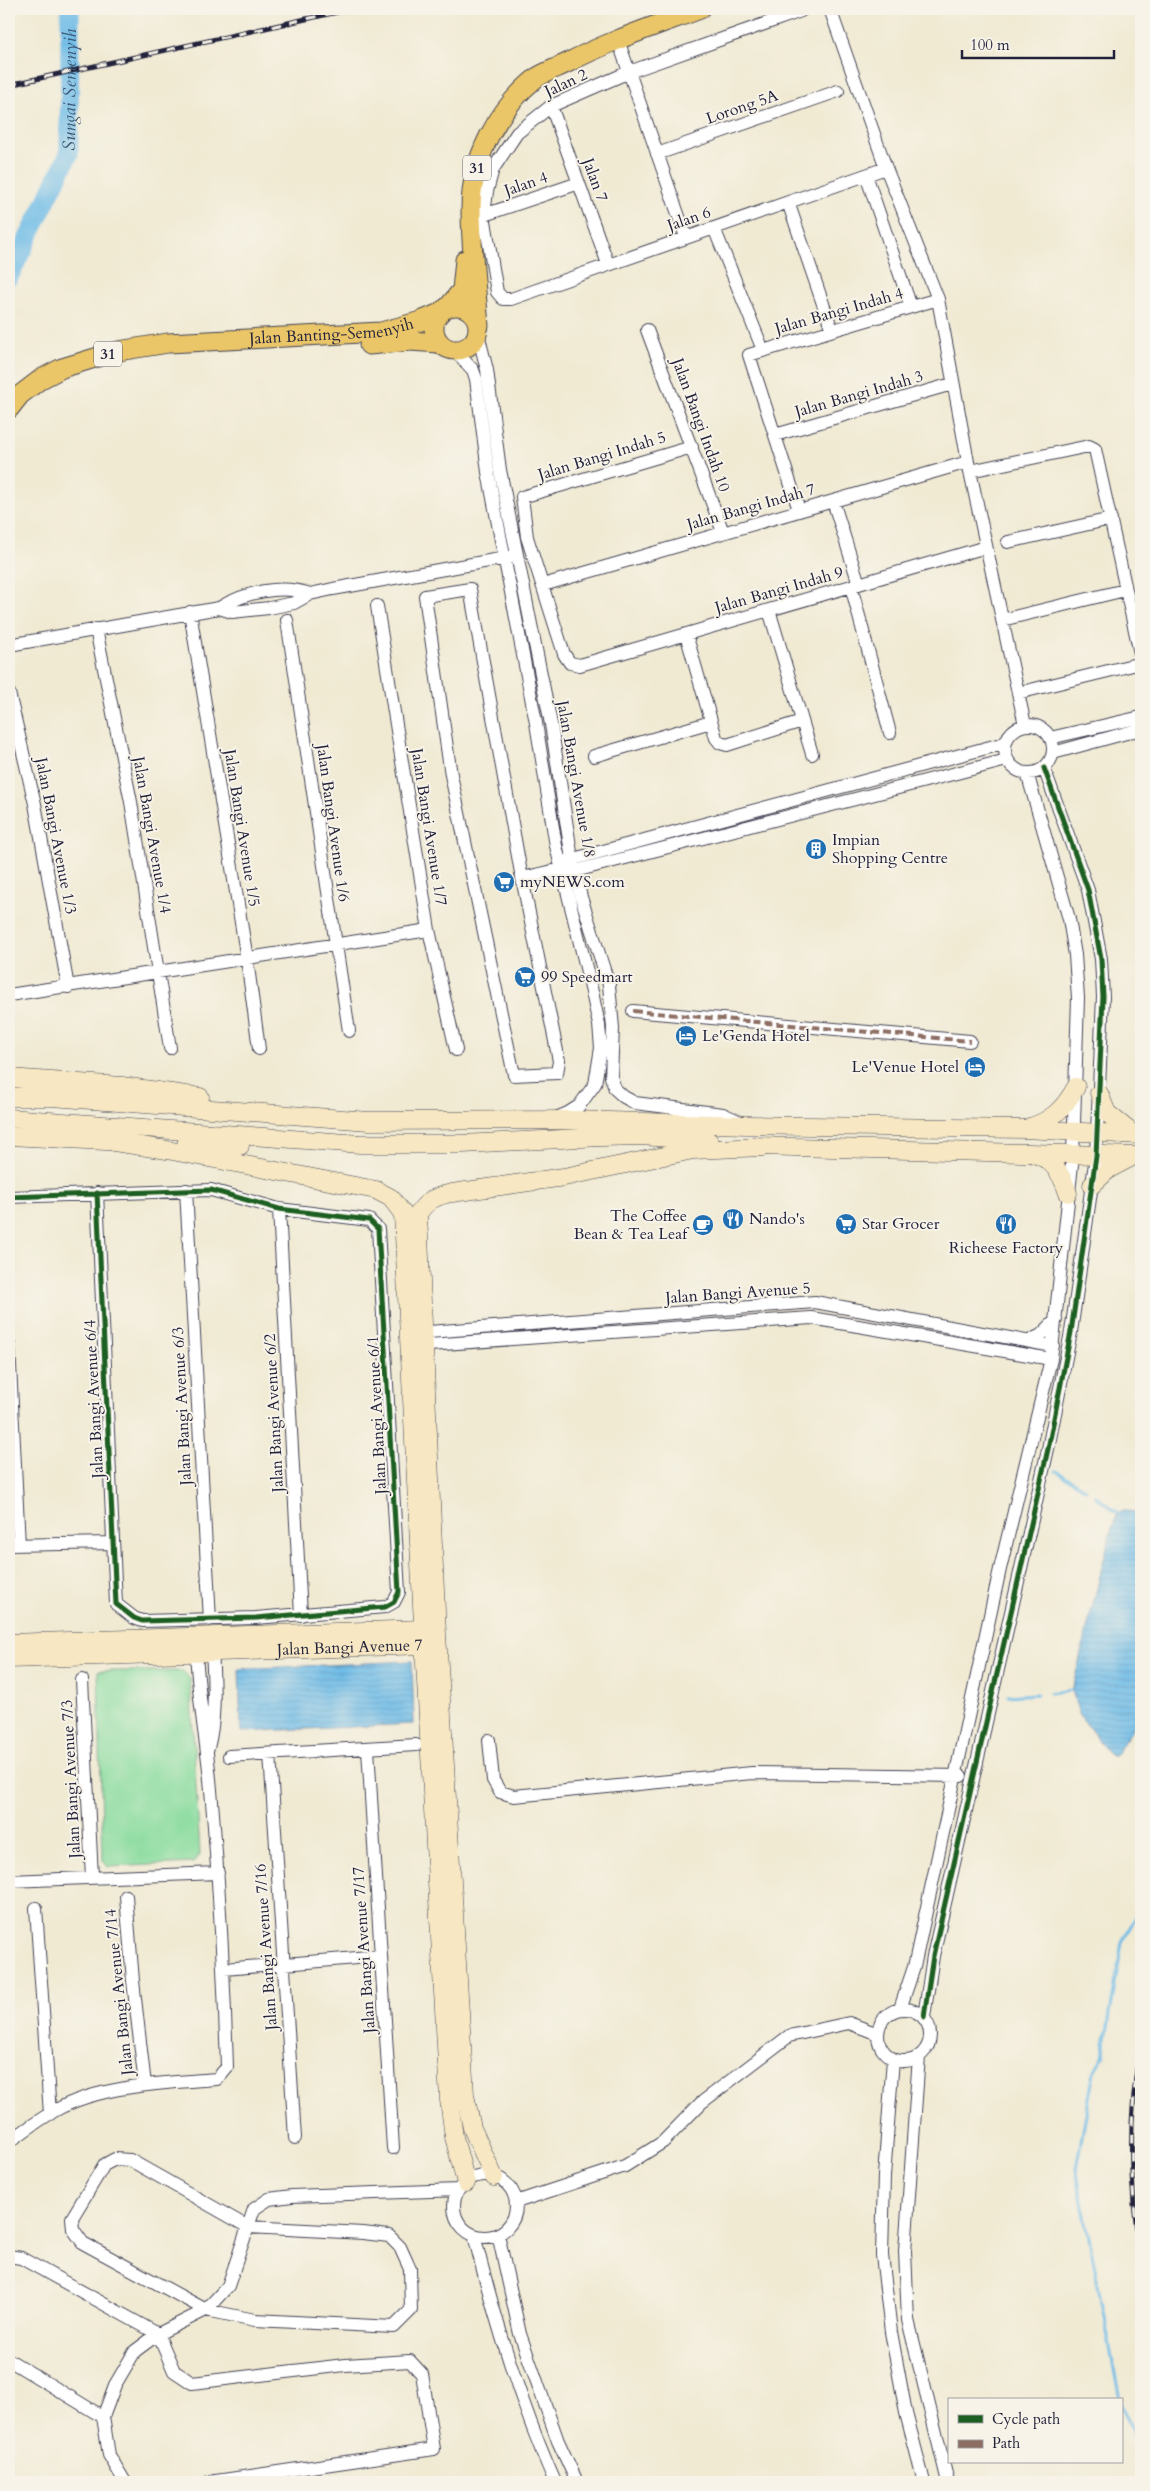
<svg xmlns="http://www.w3.org/2000/svg" width="1150" height="2491" viewBox="0 0 1150 2491" font-family="Cardo,serif">
	<style>
		.green { fill: #87db9d; stroke: #547e6c }
		.water { fill: url(#water-rules); stroke: #486e91 }
		.lines { fill: none; stroke-linecap: round; stroke-linejoin: round }
		.stream { stroke: #6dbbe7; stroke-width: 3 }
		.river { stroke: #6dbbe7; stroke-width: 19 }
		.street-casing { stroke: #414052; stroke-width: 14 }
		.secondary-casing { stroke: #414052; stroke-width: 19 }
		.primary-casing { stroke: #414052; stroke-width: 21 }
		.street { stroke: #fff; stroke-width: 12 }
		.secondary { stroke: #f7e8c3; stroke-width: 18 }
		.primary { stroke: #eac669; stroke-width: 19 }
		.rail-casing { stroke: #22223b; stroke-width: 5 }
		.rail { stroke: #f7f3e8; stroke-width: 3; stroke-dasharray: 9; stroke-linecap: butt }
		.quiet { stroke: #8d6e63; stroke-width: 4; stroke-dasharray: 8 4; stroke-linecap: butt }
		.cycleway-casing { stroke: #f7f3e8; stroke-width: 8 }
		.cycleway { stroke: #1b5e20; stroke-width: 5 }
		.labels { text-anchor: middle; dominant-baseline: central; stroke-width: 4; stroke-linejoin: round; paint-order: stroke }
		.shield { fill: #f7f3e8; stroke: #62616f; stroke-width: 1 }
		.shield-label { font-size: 15px; font-weight: bold; fill: #22223b }
		.street-label { font-size: 16px; fill: #22223b; stroke: #f7f3e8 }
		.poi-label { font-size: 16px; fill: #22223b; stroke: #f7f3e8; text-anchor: start }
		.water-label { font-size: 18px; font-style: italic; fill: #3c5877; stroke: #f7f3e8 }
	</style>
	<defs>
		<pattern id="water-rules" width="6" height="5" patternUnits="userSpaceOnUse" patternTransform="scale(1.25)"><rect width="6" height="5" fill="#6dbbe7"/><path d="M0 2.5h6" fill="none" stroke="#5ea0c7"/></pattern>
	</defs>
	<rect width="100%" height="100%" fill="#f7f3e8"/>
	<filter id="ink" filterUnits="userSpaceOnUse"><feTurbulence type="fractalNoise" baseFrequency=".02" numOctaves="2"/><feDisplacementMap in="SourceGraphic" scale="10" xChannelSelector="R" yChannelSelector="G"/><feConvolveMatrix kernelMatrix="1 2 1 2 8 2 1 2 1" color-interpolation-filters="sRGB"/></filter>
	<filter id="wash" filterUnits="userSpaceOnUse"><feTurbulence type="fractalNoise" baseFrequency=".0096" numOctaves="4" result="noise"/><feDisplacementMap in="SourceGraphic" scale="20" xChannelSelector="R" yChannelSelector="G"/><feGaussianBlur stdDeviation="1.12" result="paint"/><feColorMatrix in="noise" values="0 0 0 0 0 0 0 0 0 0 0 0 0 0 0 0 0 1.4 0 .05"/><feComposite in="paint" operator="in"/></filter>
	<g filter="url(#wash)">
		<rect width="100%" height="100%" fill="#f0ead3"/>
		<path class="green" d="M98 1671H183L190 1679 200 1854 194 1863 108 1867 103 1860Z"/>
		<path class="water" d="M1122 1511 1141 1512V1716L1115 1756 1109 1754 1079 1714 1072 1690 1112 1527 1118 1513Z
			M412 1661 414 1724 241 1732 239 1669Z"/>
		<g class="lines">
			<path class="stream" d="M1056 1471 1086 1489
				M1095 1496 1118 1513
				M1050 1693 1072 1690
				M1008 1696 1037 1694
				M1120 2400 1076 2169 1094 2071 1103 2057 1122 1942 1141 1907
				M1121 2404 1141 2451"/>
			<path class="river" id="s1" d="M9 277 69 154 70 9"/>
		</g>
	</g>
	<g filter="url(#ink)">
		<g class="lines">
			<g class="street-casing">
				<path id="street" d="M830 9 886 168 938 299 968 462 1025 725
					M801 11 629 72 551 106 517 133 493 169 487 191 484 215 497 292 503 299H511L886 168
					M618 40 686 237
					M551 106 608 264
					M657 154 838 91
					M866 175 911 307
					M788 202 832 330
					M484 215 579 183
					M714 228 763 350
					M647 330 723 532
					M478 334 487 370 500 470 551 724 572 859 581 897 609 985 613 1028 611 1077 615 1089 624 1097 635 1103 723 1114 745 1124
					M455 351 473 370 476 379 488 472 536 723 556 846 592 992 599 1025 601 1048 595 1084 579 1106 568 1113 556 1118
					M775 435 952 384
					M692 447 522 497 527 537 564 654 570 663 580 665 986 547
					M970 471 1089 446 1095 449 1141 658
					M833 501 859 584
					M799 510 749 355 938 299
					M1008 542 1111 519
					M543 585 968 462
					M851 586 890 733
					M470 589 521 873 559 1061 557 1073 514 1075 451 775 425 596Z
					M377 606 429 930 456 1050
					M219 608 232 612 269 608 294 603 310 594 333 589 511 557
					M769 610 812 754
					M190 612 247 959 259 1049
					M287 620 349 1031
					M1002 620 1125 590
					M96 629 131 802 170 1048
					M686 634 716 738 720 743 727 745 802 721
					M9 645 219 608C245 592 281 584 310 594
					M9 693 35 804 68 987
					M1018 693 1141 663
					M1005 749a24 24 0 1 1 48 0a24 24 0 1 1-48 0Z
					M1050 738 1141 717
					M1053 753 1141 729
					M594 756 711 722
					M566 861 1005 743
					M522 878 553 871 562 873 575 871 1007 760
					M9 995 429 930
					M633 1011 970 1041
					M186 1190 210 1620
					M9 1197 211 1190 279 1209 369 1220 378 1229 399 1592 394 1602 385 1607 256 1618 142 1621 134 1618 116 1604 97 1193
					M279 1209 301 1615
					M416 1333 815 1302 1053 1346
					M1029 1341 1041 1335 1056 1320
					M9 1345 19 1545
					M415 1346 811 1318 1051 1359
					M9 1545 113 1543
					M82 1680 92 1877
					M489 1740 493 1780 500 1792 514 1796 752 1773 961 1776
					M208 1748C217 1713 213 1679 212 1644
					M368 1749 393 2148
					M270 1754 295 2138
					M229 1756 416 1745
					M9 1881 218 1873
					M126 1896 133 1981 145 2085
					M36 1908 50 2114
					M224 1969 381 1956
					M878 2035a26 26 0 1 1 52 0a26 26 0 1 1-52 0Z
					M900 2009 914 1967 1000 1569 1051 1359 1073 1155 1078 998 1075 955 1069 919 1027 773
					M924 2017 933 1956 1048 1449 1071 1332 1096 1156 1103 997 1101 959 1088 890 1044 768
					M919 2056 905 2251 908 2320 948 2482
					M893 2059 884 2176 882 2255 891 2332 906 2413 924 2482
					M9 2142C24 2131 40 2119 56 2110 101 2085 167 2083 217 2079L227 2067C224 1974 219 1882 211 1790 207 1741 197 1695 196 1646
					M115 2159 130 2160 248 2227 363 2233 389 2236 400 2247 410 2269 411 2310 394 2327 255 2320 206 2310 83 2243 73 2229 72 2218 104 2165Z
					M454 2206a31 31 0 1 1 62 0a31 31 0 1 1-62 0Z
					M516 2202 625 2166 663 2142 701 2103 789 2036 849 2023 878 2034
					M498 2234 520 2334 558 2441 577 2482
					M474 2235C494 2316 521 2406 555 2482
					M9 2256 21 2258 158 2334 174 2371 192 2383 345 2365 410 2361 422 2374 434 2449 209 2482
					M9 2360 103 2417
					M125 2482 109 2455 103 2417 115 2385 135 2351 158 2334 206 2310 228 2286 254 2209 269 2199 292 2196 459 2190"/>
			</g>
			<g class="secondary-casing">
				<g id="secondary">
					<path d="M9 1078 122 1086 200 1097"/>
					<path d="M1099 1093 1107 1113 1133 1134"/>
					<path d="M9 1097H52L369 1121 574 1120 747 1125 1024 1129 1141 1135"/>
					<path d="M9 1118 360 1144H462L601 1137 642 1136 709 1141"/>
					<path d="M1030 1127C1052 1121 1065 1107 1076 1087"/>
					<path d="M9 1136 125 1142"/>
					<path d="M114 1142 167 1150 376 1190 391 1198 403 1214 424 1645 449 2100 454 2137 466 2183"/>
					<path d="M186 1144 240 1146"/>
					<path d="M753 1146 1141 1156"/>
					<path d="M1034 1154C1053 1159 1062 1175 1068 1193"/>
					<path d="M1092 1185 1109 1169 1130 1158"/>
					<path d="M9 1643 423 1629 432 1632"/>
					<path id="s2" d="M9 1659 424 1645 433 1638"/>
					<path d="M494 2177 472 2128 465 2095 437 1634 418 1214C427 1200 436 1196 452 1193L564 1177 693 1150 763 1147"/>
				</g>
			</g>
			<g class="primary-casing">
				<g id="primary">
					<circle cx="456" cy="328" r="22"/>
					<path d="M448 307 462 290 465 260"/>
					<path d="M479 326C476 288 471 248 471 209 471 159 497 110 536 78 545 72 557 68 567 63 609 41 655 26 700 9"/>
					<path d="M369 345 410 341 439 343"/>
					<path id="s3" d="M9 409 20 395 41 379 62 368 118 351 168 343 381 332 421 321 440 313"/>
				</g>
			</g>
			<use href="#street" class="street"/>
			<use href="#secondary" class="secondary"/>
			<use href="#primary" class="primary"/>
			<g class="rail-casing">
				<path id="rail" d="M9 85 351 9
					M1141 2045C1128 2114 1129 2187 1141 2256"/>
			</g>
			<use href="#rail" class="rail"/>
			<path class="quiet" d="M633 1011 970 1041"/>
			<g class="cycleway-casing">
				<path id="cycleway" d="M9 1197 211 1190 279 1209 369 1220 378 1229 399 1592 394 1602 385 1607 256 1618 142 1621 134 1618 116 1604 97 1193
					M924 2017 933 1956 1048 1449 1071 1332 1096 1156 1103 997 1101 959 1088 890 1044 768"/>
			</g>
			<use href="#cycleway" class="cycleway"/>
		</g>
	</g>
	<defs>
		<g id="building-disc" transform="scale(1.125)"><circle r="9.5" fill="#1f6fb2" stroke="#f7f3e8"/><path d="M-4-6H4V6H1V3H-1V6H-4ZM-2.5-4.3h1.7v1.8h-1.7ZM.8-4.3h1.7v1.8H.8ZM-2.5-1h1.7V.8h-1.7ZM.8-1h1.7V.8H.8Z" fill="#fff"/></g>
		<g id="supermarket-disc" transform="scale(1.125)"><circle r="9.5" fill="#1f6fb2" stroke="#f7f3e8"/><path d="M-6-5.5h2.5l.6 2H6L4.5 2H-2.5L-4.4-4H-6ZM-1.5 3.2a1.3 1.3 0 1 0 .1 0ZM3 3.2a1.3 1.3 0 1 0 .1 0Z" fill="#fff"/></g>
		<g id="hotel-disc" transform="scale(1.125)"><circle r="9.5" fill="#1f6fb2" stroke="#f7f3e8"/><path d="M-6-4.5h1.5V1H6V5H4.5V3h-9V5H-6ZM-4 0a1.8 1.8 0 1 1 3.6 0ZM.5 0V-2.5h3Q6-2.5 6 0Z" fill="#fff"/></g>
		<g id="restaurant-disc" transform="scale(1.125)"><circle r="9.5" fill="#1f6fb2" stroke="#f7f3e8"/><path d="M-5-6h1v4h1v-4h1v4h1v-4h1v5L-1.5 .5V6h-2V.5L-5-1ZM5-6V6H3V1.5H1.5Q1.5-4 5-6Z" fill="#fff"/></g>
		<g id="cafe-disc" transform="scale(1.125)"><circle r="9.5" fill="#1f6fb2" stroke="#f7f3e8"/><path d="M-5.5-4.5H6V0H3Q3 3.5 0 3.5H-2.5Q-5.5 3.5-5.5 0ZM3-3.2v2h1.7v-2ZM-6 4.5H4V6H-6Z" fill="#fff"/></g>
	</defs>
	<g fill-rule="evenodd">
		<use href="#building-disc" x="816" y="849"/>
		<use href="#supermarket-disc" x="504" y="882"/>
		<use href="#supermarket-disc" x="525" y="977"/>
		<use href="#hotel-disc" x="686" y="1036"/>
		<use href="#hotel-disc" x="975" y="1067"/>
		<use href="#restaurant-disc" x="733" y="1219"/>
		<use href="#supermarket-disc" x="846" y="1224"/>
		<use href="#restaurant-disc" x="1006" y="1224"/>
		<use href="#cafe-disc" x="703" y="1225"/>
	</g>
	<g class="labels">
		<g class="shield">
			<rect x="463" y="155.5" width="28" height="25" rx="4"/>
			<rect x="94" y="341.5" width="28" height="25" rx="4"/>
		</g>
		<g class="shield-label">
			<text x="477" y="168">31</text>
			<text x="108" y="354">31</text>
		</g>
		<g class="street-label">
			<text transform="translate(566 83) rotate(-25)">Jalan 2</text>
			<text transform="translate(742 107) rotate(-19)">Lorong 5A</text>
			<text transform="translate(595 180) rotate(70)">Jalan 7</text>
			<text transform="translate(526 184) rotate(-19)">Jalan 4</text>
			<text transform="translate(689 219) rotate(-19)">Jalan 6</text>
			<text transform="translate(839 311) rotate(-16)">Jalan Bangi Indah 4</text>
			<text stroke="none"><textPath href="#s3" startOffset="341">Jalan Banting-Semenyih</textPath></text>
			<text transform="translate(859 394) rotate(-16)">Jalan Bangi Indah 3</text>
			<text transform="translate(701 425) rotate(70)">Jalan Bangi Indah 10</text>
			<text transform="translate(602 456) rotate(-17)">Jalan Bangi Indah 5</text>
			<text transform="translate(751 507) rotate(-16)">Jalan Bangi Indah 7</text>
			<text transform="translate(779 590) rotate(-16)">Jalan Bangi Indah 9</text>
			<text transform="translate(576 779) rotate(80)">Jalan Bangi Avenue 1/8</text>
			<text transform="translate(333 823) rotate(82)">Jalan Bangi Avenue 1/6</text>
			<text transform="translate(429 827) rotate(81)">Jalan Bangi Avenue 1/7</text>
			<text transform="translate(242 828) rotate(81)">Jalan Bangi Avenue 1/5</text>
			<text transform="translate(152 835) rotate(80)">Jalan Bangi Avenue 1/4</text>
			<text transform="translate(56 836) rotate(79)">Jalan Bangi Avenue 1/3</text>
			<text transform="translate(738 1293) rotate(-4)">Jalan Bangi Avenue 5</text>
			<text transform="translate(94 1399) rotate(-93)">Jalan Bangi Avenue 6/4</text>
			<text transform="translate(182 1406) rotate(-93)">Jalan Bangi Avenue 6/3</text>
			<text transform="translate(274 1413) rotate(-93)">Jalan Bangi Avenue 6/2</text>
			<text transform="translate(377 1415) rotate(-93)">Jalan Bangi Avenue 6/1</text>
			<text stroke="none"><textPath href="#s2" startOffset="341">Jalan Bangi Avenue 7</textPath></text>
			<text transform="translate(71 1779) rotate(-93)">Jalan Bangi Avenue 7/3</text>
			<text transform="translate(266 1947) rotate(-94)">Jalan Bangi Avenue 7/16</text>
			<text transform="translate(364 1950) rotate(-94)">Jalan Bangi Avenue 7/17</text>
			<text transform="translate(119 1992) rotate(-96)">Jalan Bangi Avenue 7/14</text>
		</g>
		<g class="poi-label">
			<text x="832" y="840">Impian<tspan x="832" dy="18">Shopping Centre</tspan></text>
			<text x="520" y="882">myNEWS.com</text>
			<text x="541" y="977">99 Speedmart</text>
			<text x="702" y="1036">Le'Genda Hotel</text>
			<text x="959" y="1067" text-anchor="end">Le'Venue Hotel</text>
			<text x="687" y="1216" text-anchor="end">The Coffee<tspan x="687" dy="18">Bean &amp; Tea Leaf</tspan></text>
			<text x="749" y="1219">Nando's</text>
			<text x="862" y="1224">Star Grocer</text>
			<text x="1006" y="1248" text-anchor="middle">Richeese Factory</text>
		</g>
		<g class="water-label">
			<text stroke="none"><textPath href="#s1" startOffset="201">Sungai Semenyih</textPath></text>
		</g>
	</g>
	<rect width="1150" height="2491" fill="none" stroke="#f7f3e8" stroke-width="30"/>
	<rect x="948" y="2398" width="175" height="65" fill="#f7f3e8" stroke="#a29fa3"/>
	<rect x="958" y="2415" width="25" height="8" fill="#1b5e20" stroke="#a29fa3"/>
	<text x="992" y="2424" font-size="15" fill="#22223b">Cycle path</text>
	<rect x="958" y="2440" width="25" height="8" fill="#8d6e63" stroke="#a29fa3"/>
	<text x="992" y="2448" font-size="15" fill="#22223b">Path</text>
	<path d="M962 50v8h152v-8" fill="none" stroke="#22223b" stroke-width="2.5"/>
	<text x="970" y="50" font-size="15" fill="#22223b" stroke="#f7f3e8" stroke-width="4" paint-order="stroke">100 m</text>
</svg>
